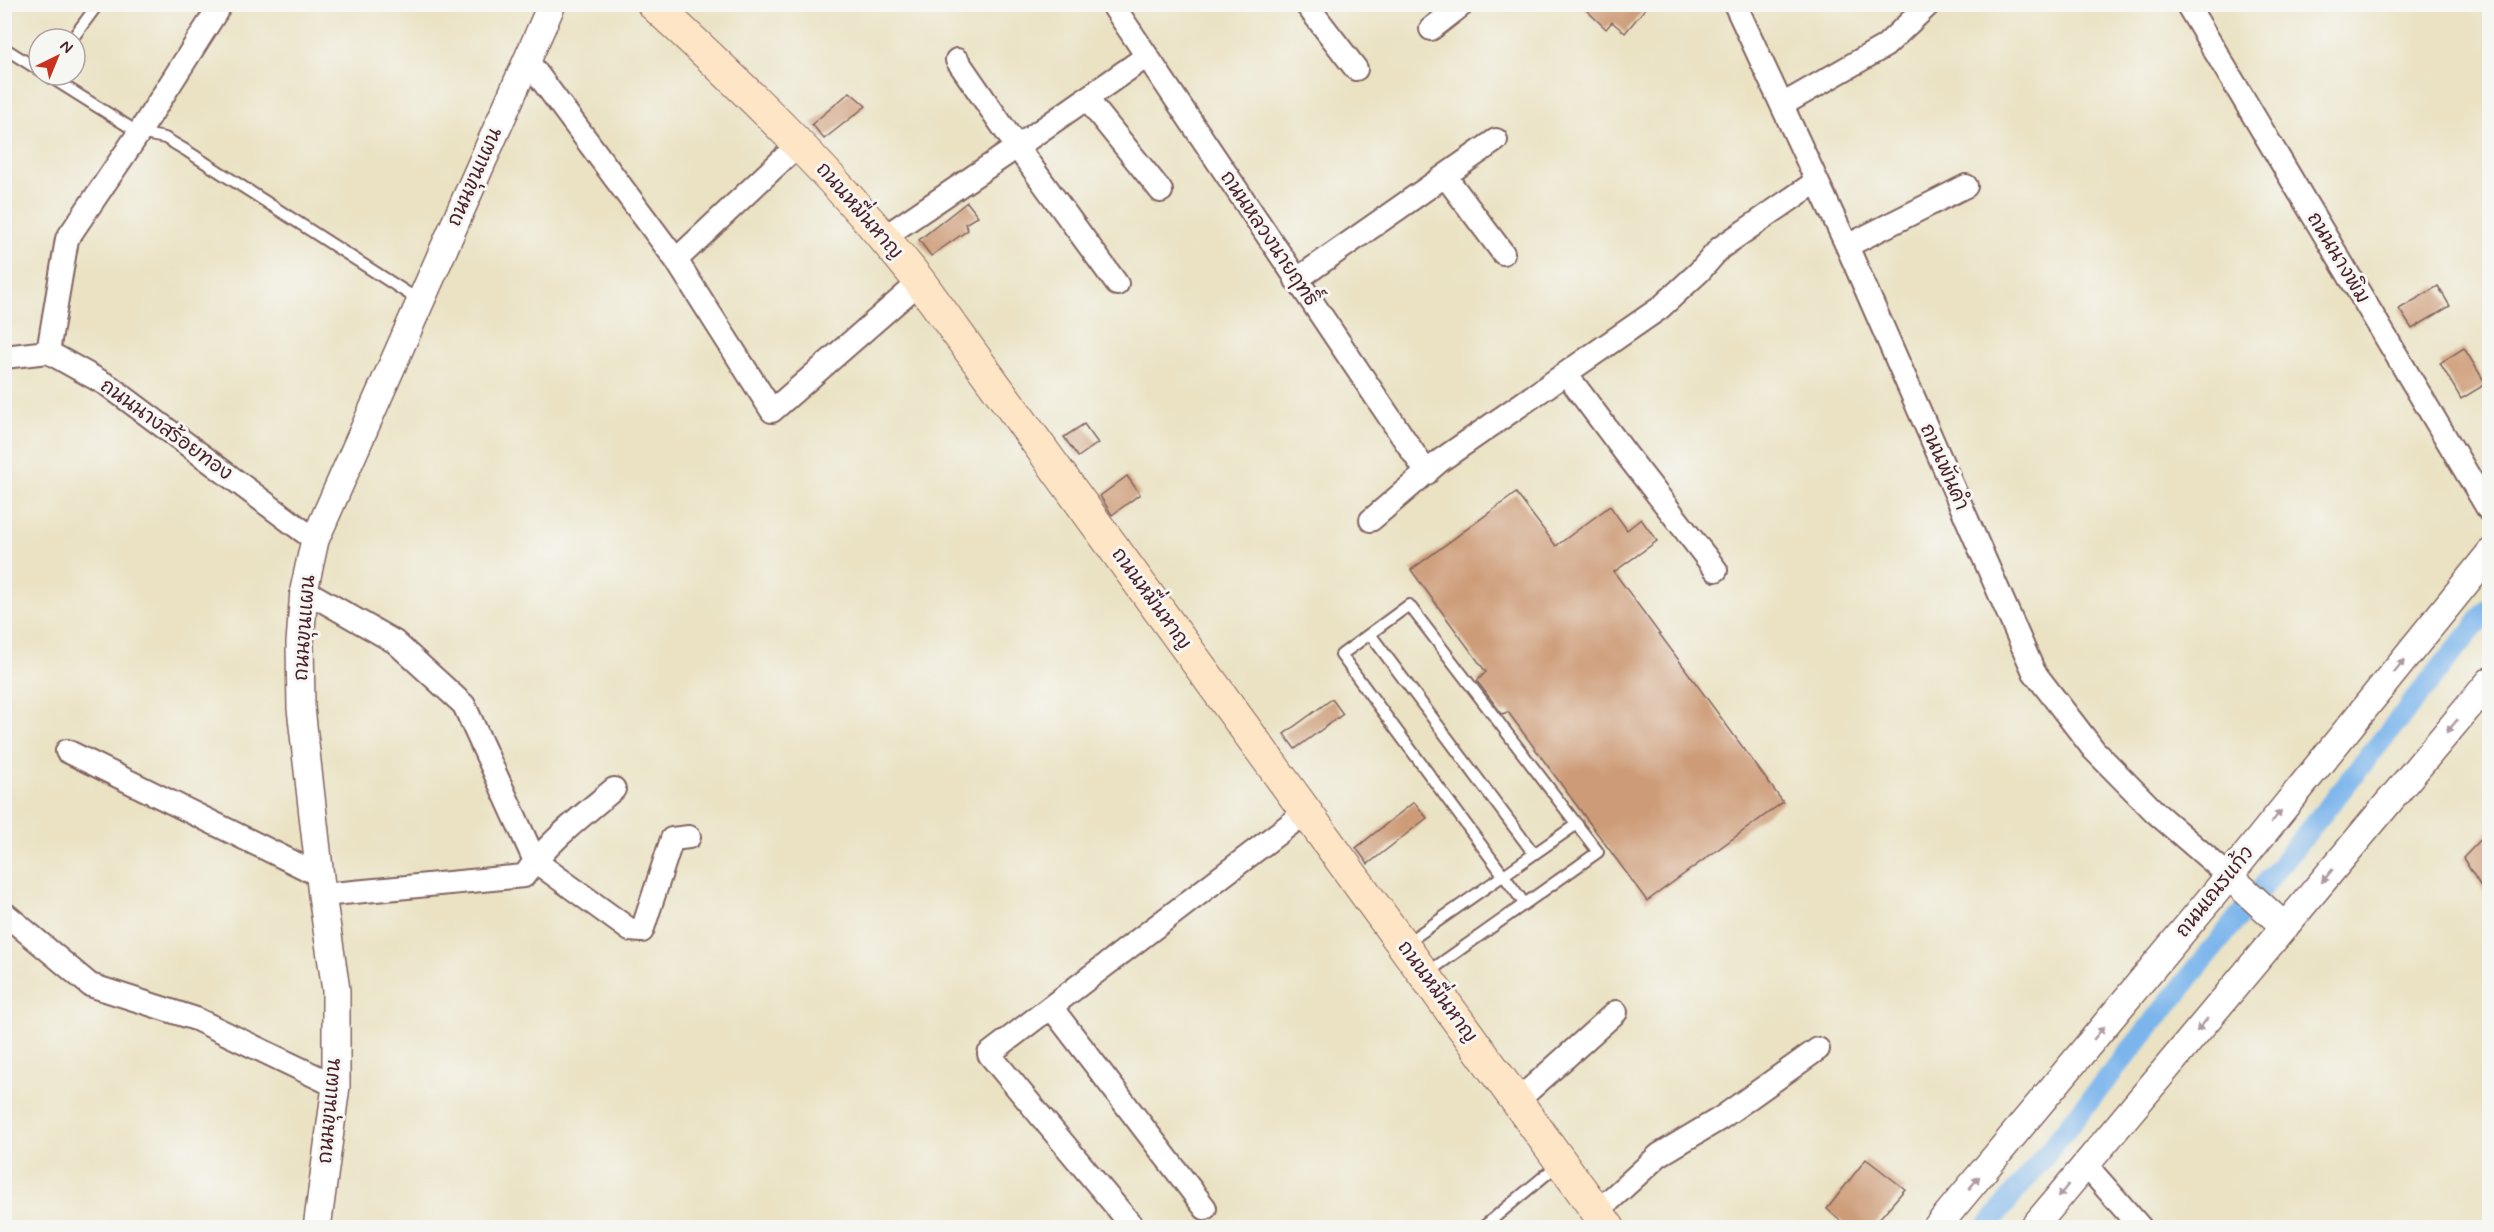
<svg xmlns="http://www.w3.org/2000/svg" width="2494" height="1232" viewBox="0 0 2494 1232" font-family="Mynerve,'Playpen Sans Thai',sans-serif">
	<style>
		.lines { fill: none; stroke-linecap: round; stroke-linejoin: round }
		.canal { stroke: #7bb5ec; stroke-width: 21 }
		.building { fill: #cd9b77 }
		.service-casing { stroke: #826360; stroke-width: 14 }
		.minor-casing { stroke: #826360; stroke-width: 26 }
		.tertiary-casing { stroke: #826360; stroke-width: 30 }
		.secondary-casing { stroke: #826360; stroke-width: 34 }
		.service { stroke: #fff; stroke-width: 10 }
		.minor { stroke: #fff; stroke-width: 22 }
		.tertiary { stroke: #fff; stroke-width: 27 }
		.secondary { stroke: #fde5c5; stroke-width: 32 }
		.oneway { fill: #ae9aa0 }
		.labels { text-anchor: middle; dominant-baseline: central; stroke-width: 6; stroke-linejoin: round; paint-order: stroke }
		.street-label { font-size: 20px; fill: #4a1f2b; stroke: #f6f6f2 }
	</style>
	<rect width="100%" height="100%" fill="#f6f6f2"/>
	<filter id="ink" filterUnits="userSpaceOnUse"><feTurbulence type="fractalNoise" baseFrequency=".0167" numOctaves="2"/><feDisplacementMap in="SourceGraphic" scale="12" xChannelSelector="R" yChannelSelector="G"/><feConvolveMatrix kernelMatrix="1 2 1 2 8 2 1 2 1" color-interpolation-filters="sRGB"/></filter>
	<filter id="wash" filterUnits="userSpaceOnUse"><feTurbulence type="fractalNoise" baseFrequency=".008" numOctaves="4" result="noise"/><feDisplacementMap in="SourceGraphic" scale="24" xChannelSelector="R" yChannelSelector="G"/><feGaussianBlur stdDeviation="1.35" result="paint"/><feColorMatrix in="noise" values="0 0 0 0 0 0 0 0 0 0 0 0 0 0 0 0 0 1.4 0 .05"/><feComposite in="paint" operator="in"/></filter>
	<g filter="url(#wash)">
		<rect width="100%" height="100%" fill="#eae2c3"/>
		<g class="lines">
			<path class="canal" d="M1986 1228 2490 607"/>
		</g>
		<g id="blocks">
			<path class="building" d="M1580 4H1649L1625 33 1612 22 1606 29Z
				M850 92 866 106 824 139 812 124Z
				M967 202 978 216 965 224 968 230 931 256 919 240Z
				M2438 286 2450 306 2412 329 2399 309Z
				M2464 348 2486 384 2461 399 2440 363Z
				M1084 424 1098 443 1078 457 1064 437Z
				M1127 476 1140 494 1112 515 1100 496Z
				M1516 493 1556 546 1610 506 1627 530 1641 519 1657 541 1614 572 1783 802 1647 901 1508 712 1502 714 1477 681 1486 672 1411 570Z
				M1332 699 1343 714 1295 749 1284 734Z
				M1414 802 1427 818 1368 864 1356 848Z
				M2490 830V901L2463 858Z
				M1866 1159 1905 1189 1872 1227H1847L1827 1209Z"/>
		</g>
	</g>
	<g filter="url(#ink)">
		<use href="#blocks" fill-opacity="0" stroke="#826360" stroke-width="1.5"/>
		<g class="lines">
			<g class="service-casing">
				<path id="service" d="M75 35 98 4
					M4 48 39 70
					M47 75 139 133 165 138 187 151 420 301
					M1370 634 1534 854
					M1405 944 1577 824
					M1427 973 1598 852 1409 605 1341 655 1524 903
					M1482 1228 1560 1163"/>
			</g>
			<g class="minor-casing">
				<path id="minor" d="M1112 4 1427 473
					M1306 4 1356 69
					M1735 4 1847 246 2034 672 2094 750 2156 813 2229 876
					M2187 4 2490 512
					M1431 29 1463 4
					M527 60 676 260 772 411 920 282
					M957 60 1017 147 1117 284
					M1086 98 1161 191
					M1782 105 1885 46 1929 4
					M1445 176 1503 253
					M884 237 1017 147 1147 56
					M1847 246 1966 186
					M676 260 799 144
					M1296 280 1496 140
					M48 352 67 239 139 133 221 4
					M4 357 48 352 109 386 315 540
					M1567 375 1626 454 1716 570
					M1371 520 1441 460 1660 308 1699 272 1720 248 1817 181
					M304 590 395 642 464 705 535 861 630 930 642 931 672 839 689 837
					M67 751 319 875
					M322 895 524 876C548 842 582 816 614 789
					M4 913 90 985 196 1019 336 1086
					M1051 1007 1205 1208
					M1517 1101 1616 1012
					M2085 1164 2141 1228
					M1597 1212 1659 1155 1721 1118 1818 1049
					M1134 1228 989 1054 1306 812"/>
			</g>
			<g class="tertiary-casing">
				<path id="tertiary" d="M2229 876 2285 927
					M317 1228 336 1086V990L322 895 301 708 300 643 304 590 315 540 552 4
					M1936 1228 2229 876 2490 553
					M2033 1228 2490 681"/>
			</g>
			<g class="secondary-casing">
				<path id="secondary" d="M653 4C748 91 840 181 920 282L1609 1228"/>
			</g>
			<use href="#service" class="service"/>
			<use href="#minor" class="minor"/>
			<use href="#tertiary" class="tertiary"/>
			<use href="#secondary" class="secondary"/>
		</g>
		<defs><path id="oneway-solid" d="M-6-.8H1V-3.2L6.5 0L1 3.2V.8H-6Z" transform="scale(1.5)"/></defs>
		<g class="oneway">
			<use href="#oneway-solid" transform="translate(2399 666) rotate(-51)"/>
			<use href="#oneway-solid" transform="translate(2452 726) rotate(130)"/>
			<use href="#oneway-solid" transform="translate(2276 817) rotate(-51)"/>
			<use href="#oneway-solid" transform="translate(2327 876) rotate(130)"/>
			<use href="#oneway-solid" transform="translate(2202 1025) rotate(130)"/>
			<use href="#oneway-solid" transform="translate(2099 1033) rotate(-50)"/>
			<use href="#oneway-solid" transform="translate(1974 1183) rotate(-50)"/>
			<use href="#oneway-solid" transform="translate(2063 1191) rotate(129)"/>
		</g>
	</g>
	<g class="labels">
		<g class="street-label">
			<text transform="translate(475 177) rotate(-66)">ถนนขุนแผน</text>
			<text transform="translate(859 211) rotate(49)">ถนนหมื่นหาญ</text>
			<text transform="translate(1269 239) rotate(56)">ถนนหลวงนายฤทธิ์</text>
			<text transform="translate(2338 258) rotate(59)">ถนนนางพิม</text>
			<text transform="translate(166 430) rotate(36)">ถนนนางสร้อยทอง</text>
			<text transform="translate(1944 467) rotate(66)">ถนนพันคำ</text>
			<text transform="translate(1151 599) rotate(54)">ถนนหมื่นหาญ</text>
			<text transform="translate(305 628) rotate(-86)">ถนนขุนแผน</text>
			<text transform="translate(2215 892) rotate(-51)">ถนนเณรแก้ว</text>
			<text transform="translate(1437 992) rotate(54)">ถนนหมื่นหาญ</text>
			<text transform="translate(330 1111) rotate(-85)">ถนนขุนแผน</text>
		</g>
	</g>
	<rect width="2494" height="1232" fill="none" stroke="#f6f6f2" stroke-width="24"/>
	<g transform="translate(57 57) rotate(43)"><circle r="28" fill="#f6f6f2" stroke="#b1a0a2" stroke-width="1.5"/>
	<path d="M0-4.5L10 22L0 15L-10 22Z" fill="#c8321e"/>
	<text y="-9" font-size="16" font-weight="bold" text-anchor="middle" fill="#4a1f2b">N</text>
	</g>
</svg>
